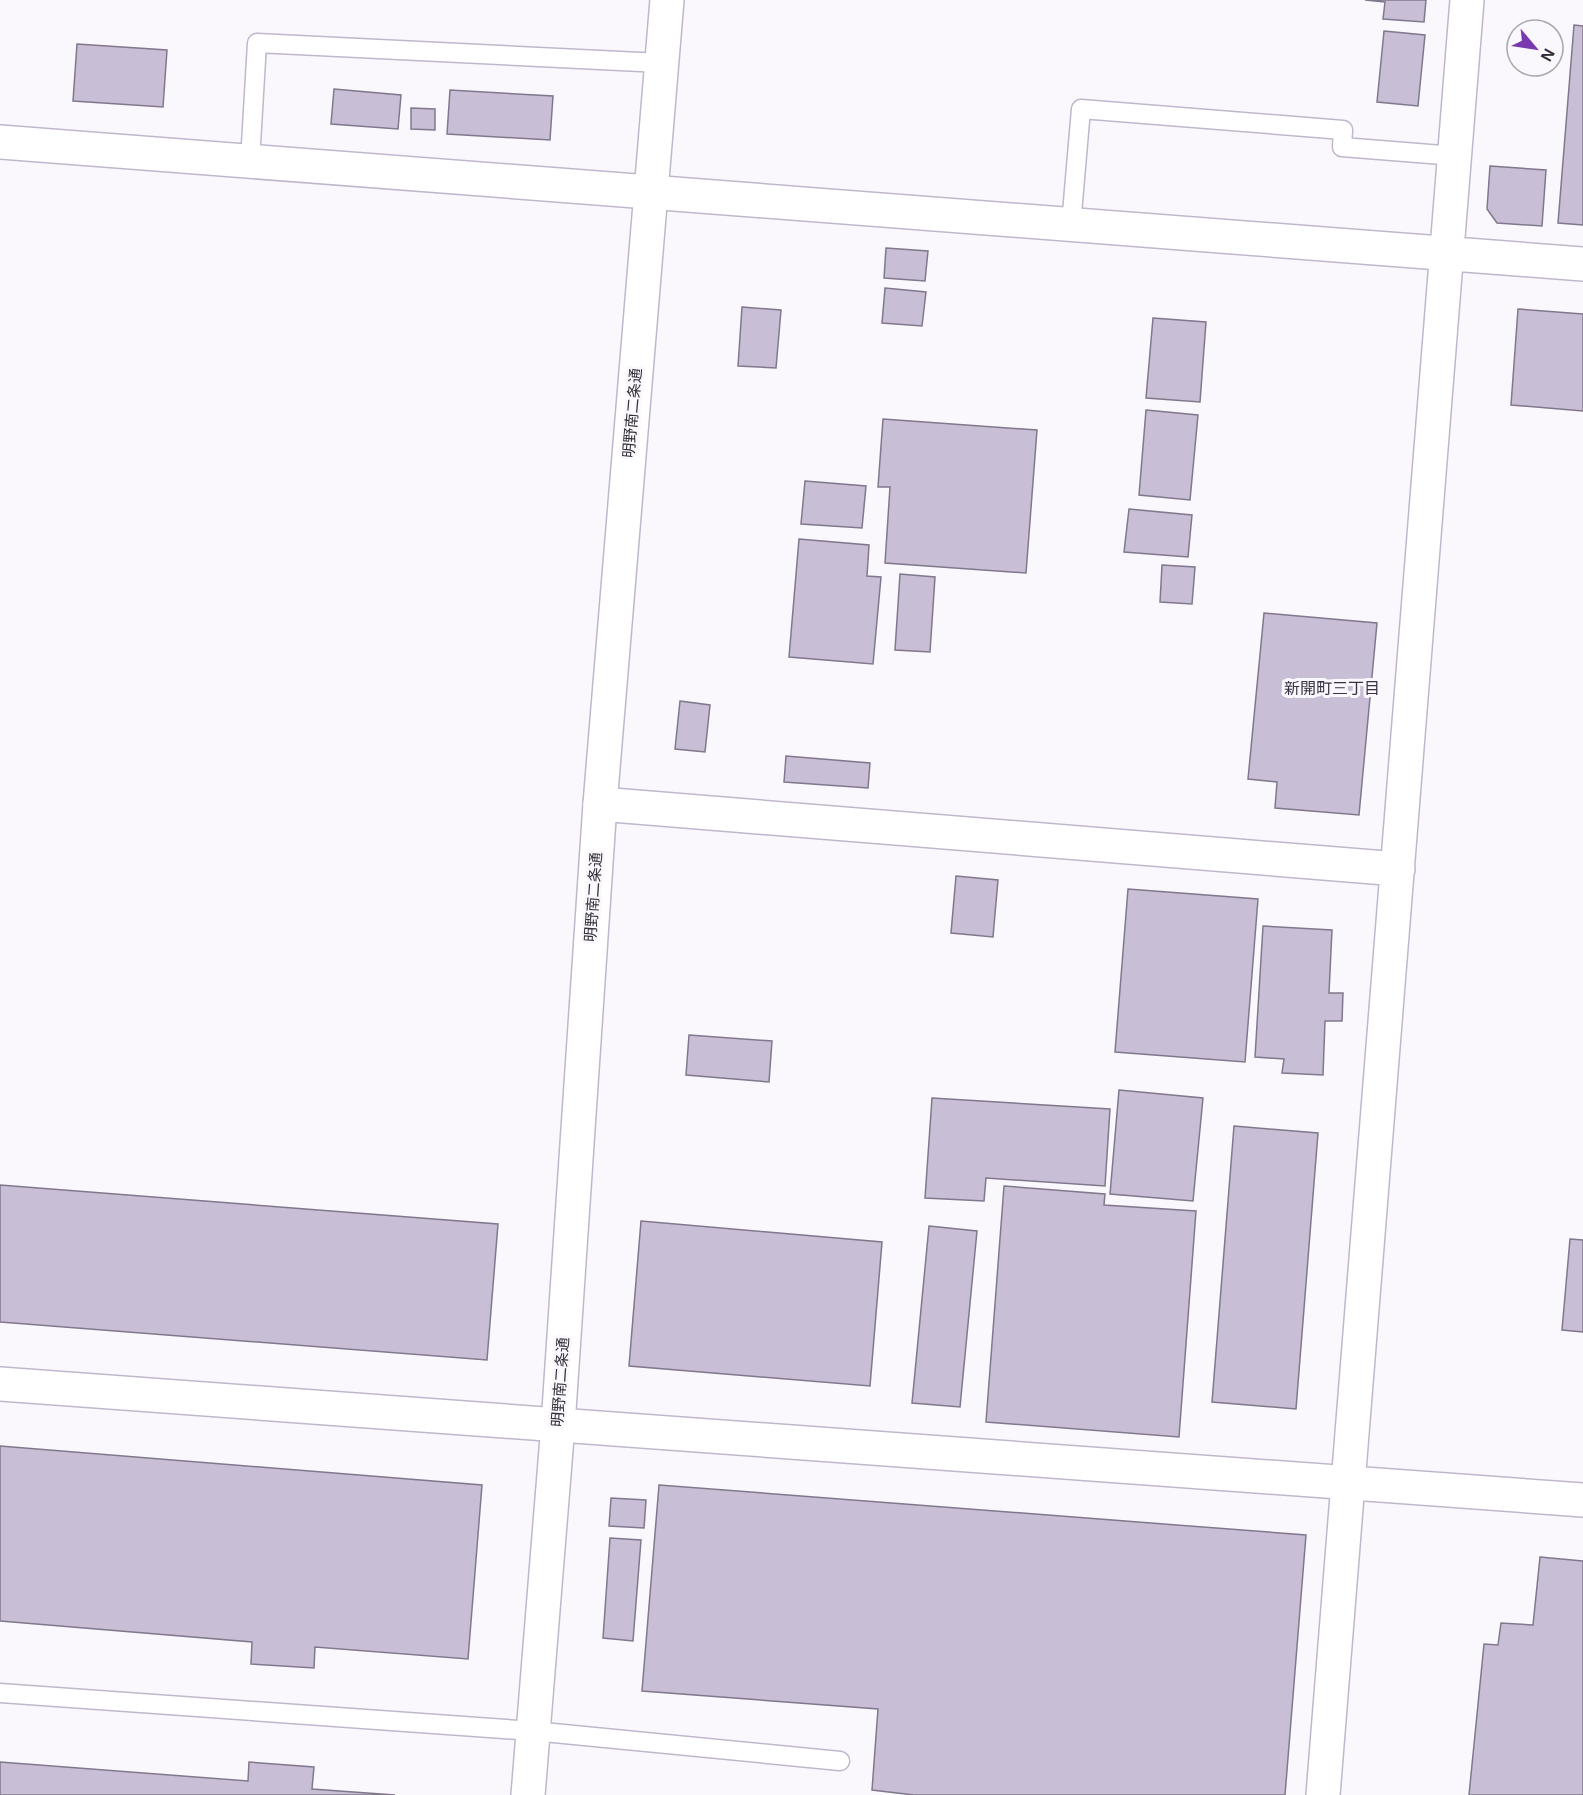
<svg xmlns="http://www.w3.org/2000/svg" width="1583" height="1795" viewBox="0 0 1583 1795" font-family="Arial,'Noto Sans JP',sans-serif">
	<style>
		.building { fill: #c8bed5; stroke: #81788d; stroke-width: 1.5 }
		.lines { fill: none; stroke-linecap: round; stroke-linejoin: round }
		.lane-casing { stroke: #c0b7cd; stroke-width: 21 }
		.street-casing { stroke: #c0b7cd; stroke-width: 36 }
		.secondary-casing { stroke: #c0b7cd; stroke-width: 36 }
		.lane { stroke: #fff; stroke-width: 18 }
		.street { stroke: #fff; stroke-width: 33 }
		.secondary { stroke: #fff; stroke-width: 33 }
		.labels { text-anchor: middle; dominant-baseline: central; stroke-width: 6; stroke-linejoin: round; paint-order: stroke }
		.street-label { font-size: 15px; fill: #343039; stroke: #faf8fd }
		.neighbourhood-label { font-size: 16px; fill: #3a3244; stroke: #faf8fd }
	</style>
	<rect width="100%" height="100%" fill="#faf8fd"/>
	<path class="building" d="M1365 0H1426L1424 22 1383 19 1385 2Z
		M1574 25 1583 26V225L1558 223Z
		M1384 31 1425 35 1418 106 1377 102Z
		M77 44 167 50 163 107 73 101Z
		M334 89 401 95 398 129 331 124Z
		M450 90 553 96 550 140 447 134Z
		M411 108 435 109V130L411 129Z
		M1490 166 1546 170 1542 226 1497 223 1487 209Z
		M886 248 928 251 925 281 884 278Z
		M885 288 926 292 922 326 882 323Z
		M742 307 781 310 776 368 738 366Z
		M1518 309 1583 314V411L1511 405Z
		M1153 318 1206 322 1200 402 1146 398Z
		M1146 410 1198 415 1190 500 1139 495Z
		M883 419 1037 430 1026 573 885 563 890 487H878Z
		M805 481 866 486 862 528 801 524Z
		M1129 509 1192 515 1188 557 1124 552Z
		M799 539 869 545 867 576 881 577 873 664 789 657Z
		M1162 565 1195 567 1192 604 1160 602Z
		M900 574 935 577 930 652 895 650Z
		M1264 613 1377 623 1359 815 1275 808 1277 782 1248 779Z
		M680 701 710 705 705 752 675 749Z
		M786 756 870 763 868 788 784 782Z
		M956 876 998 880 993 937 951 933Z
		M1128 889 1258 899 1245 1062 1115 1052Z
		M1263 926 1332 930 1329 993H1343L1342 1021H1325L1323 1075 1282 1073 1284 1059 1255 1057Z
		M689 1035 772 1041 769 1082 686 1075Z
		M1119 1090 1203 1098 1193 1201 1110 1194Z
		M932 1098 1110 1109 1105 1186 986 1178 984 1201 925 1198Z
		M1234 1126 1318 1133 1296 1409 1212 1402Z
		M0 1185 498 1224 487 1360 0 1322Z
		M1004 1186 1105 1194 1104 1205 1196 1211 1179 1437 986 1422Z
		M641 1221 882 1242 870 1386 629 1366Z
		M929 1226 977 1231 960 1407 912 1403Z
		M1570 1239 1583 1240V1332L1562 1330Z
		M0 1446 482 1485 468 1659 315 1647 314 1668 251 1664 252 1642 0 1621Z
		M659 1485 1306 1535 1285 1795H914L872 1790 878 1709 642 1691Z
		M611 1498 646 1500 644 1528 609 1526Z
		M610 1538 641 1540 633 1641 603 1638Z
		M1540 1557 1583 1561V1795H1469L1484 1644 1498 1645 1501 1623 1533 1625Z
		M0 1762 248 1781 249 1762 314 1767 312 1789 395 1795H0Z"/>
	<g class="lines">
		<g class="lane-casing">
			<path id="lane" d="M250 161 257 43 661 63
				M1071 225 1081 109 1343 130 1342 147 1455 156
				M0 1693 533 1731 840 1761"/>
		</g>
		<g class="street-casing">
			<path id="street" d="M0 142 1583 264
				M600 804 1398 869
				M0 1384 1583 1500
				M1323 1795 1467 0"/>
		</g>
		<g class="secondary-casing">
			<path id="secondary" d="M528 1795 558 1425 600 804 667 0"/>
		</g>
		<use href="#lane" class="lane"/>
		<use href="#street" class="street"/>
		<use href="#secondary" class="secondary"/>
	</g>
	<g class="labels">
		<g class="street-label">
			<text transform="translate(632 413) rotate(-85)">明野南二条通</text>
			<text transform="translate(593 897) rotate(-86)">明野南二条通</text>
			<text transform="translate(560 1382) rotate(-86)">明野南二条通</text>
		</g>
		<g class="neighbourhood-label">
			<text x="1332" y="688">新開町三丁目</text>
		</g>
	</g>
	<g transform="translate(1535 48) rotate(119)"><circle r="28" fill="#faf8fd" stroke="#aba8af" stroke-width="1.5"/>
	<path d="M0-4.5L10 22L0 15L-10 22Z" fill="#7839ae"/>
	<text y="-9" font-size="16" font-weight="bold" text-anchor="middle" fill="#343039">N</text>
	</g>
</svg>
